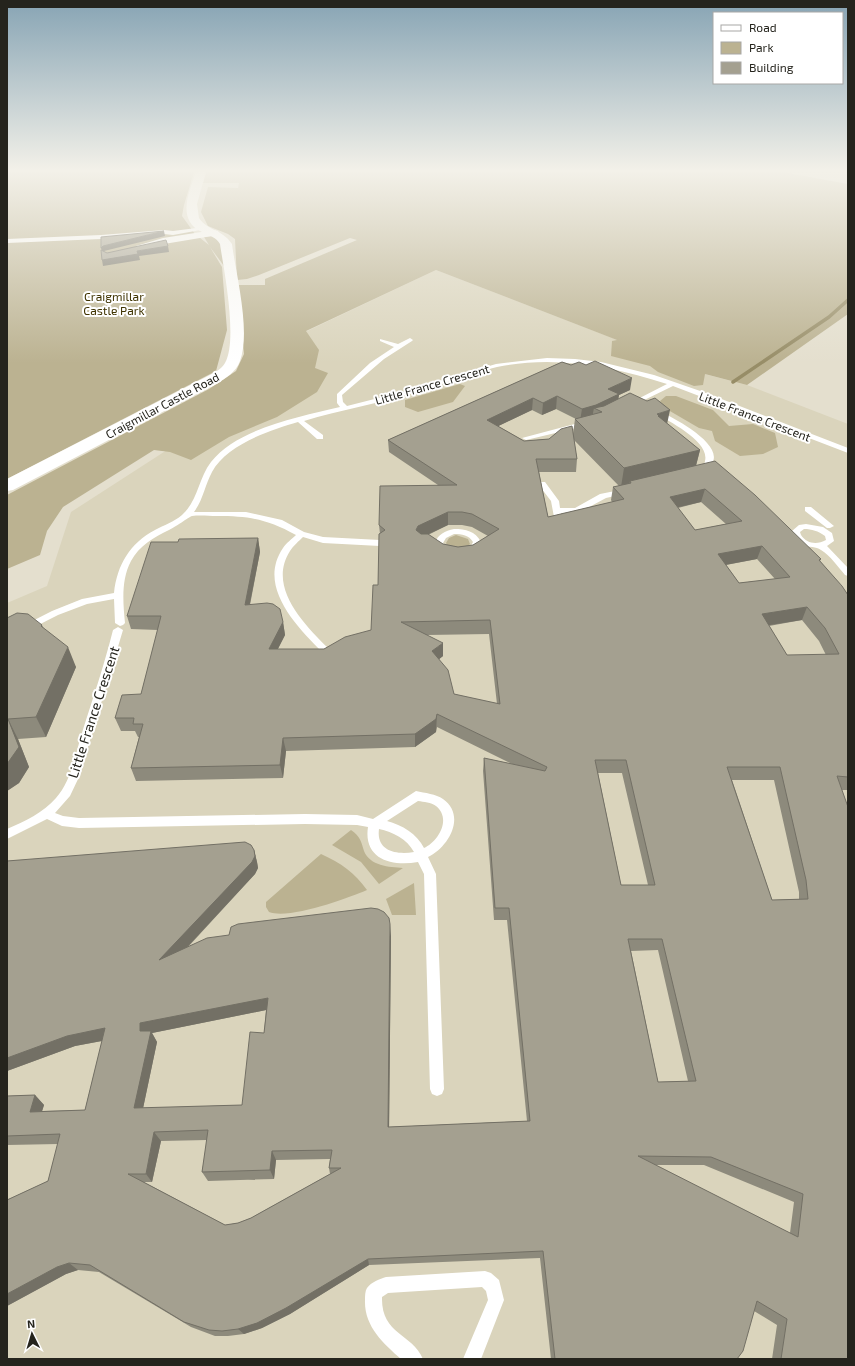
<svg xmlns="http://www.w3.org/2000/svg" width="855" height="1366" viewBox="0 0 855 1366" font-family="'Exo 2',sans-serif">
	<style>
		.built { fill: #dad4bc }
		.green { fill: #bbb291 }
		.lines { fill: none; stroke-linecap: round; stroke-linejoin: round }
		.stream { stroke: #978d67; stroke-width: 3.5 }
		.lane { fill: #fff; fill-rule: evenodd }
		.street { fill: #fff; fill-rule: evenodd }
		.secondary { fill: #fff; fill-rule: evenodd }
		.wall { fill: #8d8a7c; fill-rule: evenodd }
		.shaded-wall { fill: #737065 }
		.building { fill: #a4a090; stroke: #737065; fill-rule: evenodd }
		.labels { text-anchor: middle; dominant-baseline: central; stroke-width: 4; stroke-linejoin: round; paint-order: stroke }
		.far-park-label { font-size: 12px; fill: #3f3300; stroke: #fff }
		.far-street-label { font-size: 12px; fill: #25241d; stroke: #fff }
		.street-label { font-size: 14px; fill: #25241d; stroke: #fff }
	</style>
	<rect width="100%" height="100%" fill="#e4dfce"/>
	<path class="built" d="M436 270 708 375 747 385 848 424V1359H7V603L47 586 71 512 246 399 282 343Z"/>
	<path class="green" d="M7 172H194L184 205 182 216 195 234 209 245 204 237 213 236 223 243 224 266 210 247 222 267 227 330 216 371 7 479Z
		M206 172H782L848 184V314L747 385 705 374 703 385 694 386 658 372 650 366 611 356 612 341 617 340 436 270 306 331 319 350 315 368 328 373 317 392 277 417 229 437 191 460 170 452 154 450 63 507 47 531 40 555 7 569V495L209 389 236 371 244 354 237 285H265V279L357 240 350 238 259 275 247 279 237 280 235 239 228 234 208 226 201 212 208 187 238 188 239 183H203Z
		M460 384 465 386 453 402 418 412 405 407V400Z
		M666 396H676L713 410 729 426 753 424 775 433 778 447 763 454 740 456 715 441 712 431 699 428 663 407 660 401Z
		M456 535 468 539 470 544C464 551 456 547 448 546L446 543 449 538Z
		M351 830C360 836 361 841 364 851 370 866 389 867 403 868L379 884 361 862 332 845Z
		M321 854C341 863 355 873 367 890 348 898 289 920 269 912L266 907V902Z
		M414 883 416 915H392L386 899Z"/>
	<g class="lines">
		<path class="stream" d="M733 382 829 317 848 300"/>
		<path class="lane" d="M204 227 206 229 173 235 164 234 101 239 7 243V239L101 235 164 230 173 231Z
			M410 338 413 340 412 341 384 359 342 395 343 402 347 406 406 391 496 364 547 358 575 359 601 362 654 375 706 393 848 448V453L673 386 632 406H628V404L667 384C612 366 554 355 497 367 468 374 441 385 413 393 377 404 340 410 304 421L323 435V439H317L298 422C270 430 226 445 212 472 205 485 203 500 194 512H246L282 520 304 532 323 537 380 540 384 543 380 546 323 543 303 537C299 541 293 546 290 551 267 587 304 624 328 648L330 650 328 652H322C296 626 257 586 283 548 286 543 292 539 296 535 267 519 249 516 217 516 209 516 200 515 192 516 189 517 174 528 169 530 154 537 139 546 131 561 121 580 123 602 125 623L123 625 120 626 115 623 114 599 87 604 58 615 7 641V634L52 611 82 599 114 593C117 565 130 543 155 530 164 525 174 522 182 515 198 501 198 479 211 462 238 428 299 417 340 407L337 403V394L370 363 394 347 380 341V339L398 344Z
			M656 411H660C673 418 727 445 711 465 708 469 706 472 702 473L698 471C700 468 705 465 705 461 710 441 669 422 656 413Z
			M586 421H589V425L526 440 522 438Z
			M539 482H545L559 501 560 508H575L600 494 625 489 629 491 628 493 606 498 580 512 561 513 562 517 558 519 554 517 551 501 538 484Z
			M805 507H811L834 526 830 528H827L805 511Z
			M806 524 823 527 832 533 834 541 827 546 848 568V576L845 575C838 567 830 555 821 550 811 543 794 552 792 531L799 525ZM804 529C812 529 818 531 825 536L826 540C817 545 807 544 801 535L800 532Z
			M454 529C466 529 475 531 481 542 473 562 445 560 435 543 438 534 445 531 454 529ZM454 534C462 534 469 535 473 542 467 555 450 554 443 543L446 538Z
			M118 627 123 630 79 777 70 796 55 813 63 816 79 818 305 814 357 815 373 819 416 791C425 793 436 794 443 799 467 816 448 848 428 857L436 874 444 1089 442 1094 437 1096 432 1094 430 1089 424 874 418 862C392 867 363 859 368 827L357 825 305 824 79 828 62 826 47 819 7 839V829C25 821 43 813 56 798 71 781 75 757 81 736 92 701 104 666 113 630ZM418 801C424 802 431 802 436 806 452 819 438 842 424 848 417 834 402 825 387 821ZM379 829C393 832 407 839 414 852 396 855 376 851 379 829Z
			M485 1271 491 1273 499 1280 504 1300 481 1359H463L488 1300 486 1291 482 1287 388 1293 382 1297C381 1335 412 1333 423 1359H401C383 1343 364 1326 365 1300 365 1296 365 1291 367 1288 371 1282 380 1279 386 1277Z"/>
		<path class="street" d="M214 230 218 231 219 233 218 235 164 244 140 251 135 248 136 246 163 238Z"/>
		<path class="secondary" d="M196 172H206L197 204 199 218C208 231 222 229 232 244 236 275 251 331 240 361 236 372 226 378 216 384L13 490 7 491V479L206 377C212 374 221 370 225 363 238 340 224 271 220 244 216 237 210 236 202 232 176 220 189 192 196 172Z"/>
	</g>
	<path class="wall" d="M562 362 630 390 619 395 618 399 667 424 700 450 696 466 821 559 820 561 848 595V790H842L848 1359H772L777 1325 754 1311 737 1359H551L540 1258 369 1265 290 1314 262 1328 244 1334 228 1336H215L191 1327 99 1272 78 1270 66 1274 7 1306V1200L48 1181 58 1144 7 1145V1096L35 1095 44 1105 42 1111 85 1110 102 1041 75 1046 7 1071V861L254 850 257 862 258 868 255 874 188 947 391 936 389 1127 527 1121 507 920H494L483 771 484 758 512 764 437 727 436 732 415 747 286 751 283 778 136 781 131 768 139 737H138L135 731H121L115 718 141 694 158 630 131 629 127 616 178 542 258 538 260 552 250 605 283 622 285 635 278 649H324L371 630 378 585 380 534 379 525 438 485 389 452 388 440ZM556 409 576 419H575L573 434 549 439 524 441 498 426 532 410 542 415ZM574 440 619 486 613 487 611 500 612 502 548 517 539 472H576L577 459ZM701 502 726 524 695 530 678 508ZM448 525H462L472 527 488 536 473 545 458 547 443 544 428 535ZM757 559 775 579 739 583 726 565ZM802 620 819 641 826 655H787L769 626ZM489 634 497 704 454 694 439 659 443 656 427 635ZM598 773H622L648 885H621ZM732 780H774L799 892V899L772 900ZM658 950 688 1081 658 1082 631 951ZM266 1010 264 1033 242 1105 143 1108 157 1042 152 1033ZM207 1140 202 1172 208 1181 274 1179 276 1160 330 1159 329 1168 330 1174 251 1218 238 1223 225 1225 144 1182H152L161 1141ZM655 1165H704L794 1202 790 1233Z
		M7 618 42 625 44 629 76 667 46 737 18 739 29 767 19 783 7 791Z"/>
	<path class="shaded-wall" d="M164 231 165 236 104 251 102 252 101 248 103 246Z
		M168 246 169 252 139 256 140 260 103 266 102 260 137 251Z
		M632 378 630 390 619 395 617 407 602 412 594 408 592 418 580 421 582 409 608 389Z
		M557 396 556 409 542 415 543 403Z
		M533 398 532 410 486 432 487 420Z
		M670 410 666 429 656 432 657 414Z
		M700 450 695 469 630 481 629 485 621 487 624 468Z
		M705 489 701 502 666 510 670 497Z
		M448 512V525L418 539 416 530 418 526Z
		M258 538 260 552 247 618 245 605Z
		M762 546 757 559 714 567 718 554Z
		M807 607 802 620 757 627 762 614Z
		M283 622 285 635 271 662 269 649Z
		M443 643V656L432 665V651Z
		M68 647 76 667 46 737 36 717Z
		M437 714 436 732 415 747V734Z
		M8 719 18 739 29 767 19 783 7 791Z
		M283 738 286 751 283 778 280 765Z
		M254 850 257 862 258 868 255 874 165 971 159 960Z
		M390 924 391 936 389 1136 388 1127Z
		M268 998 271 1009 152 1033 157 1042 141 1118 134 1108 140 1031V1023Z
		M105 1028 112 1039 75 1046 7 1071V1058L67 1036Z
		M35 1095 44 1105 39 1121 30 1112Z
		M154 1132 161 1141 152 1182 146 1174Z
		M272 1151 276 1160 274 1179 270 1170Z
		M368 1259 369 1265 290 1314 262 1328 244 1334 238 1329Z
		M69 1263 78 1270 66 1274 7 1306V1294L57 1267Z"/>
	<path class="building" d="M164 231 103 246 101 248V237Z
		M166 240 168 246 137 251 138 254 102 260 101 250 107 253Z
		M595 361 632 378 608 389 619 394 596 405 582 409 557 396 543 403 533 398 487 420 524 441 549 439 561 429 572 426 577 459H536L548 517 624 499 613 487 631 483 630 481 715 461 755 495 821 559 819 560 842 586 848 595V777L837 776 848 807V1359H781L787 1319 757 1301 743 1351 737 1359H555L543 1251 368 1259 286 1308 257 1323 238 1329 222 1331 209 1330 184 1322 90 1265 69 1263 57 1267 7 1294V1200L48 1181 60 1134 7 1136V1096L35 1095 30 1112 85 1110 105 1028 67 1036 7 1058V861L245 842 251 845 254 850 255 856 252 862 159 960 207 938 229 935 231 927 238 924 371 908 378 909 384 912 389 918 390 924 388 1127 530 1121 509 908H495L484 758 545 771 547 767 437 714 436 719 415 734 283 738 280 765 131 768 143 724H133L134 718H115L122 695 141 694 161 616H127L151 542H178L179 539 258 538 245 605 267 603 273 604 280 609 283 622 269 649H324L345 637 371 630 373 585H378L379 534 385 530 379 525 380 486 457 485 388 440 562 362 571 365 579 362 586 365ZM705 489 742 521 695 530 670 497ZM448 512H462L472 514 499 529 473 545 458 547 443 544 428 534H421L416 530 418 526ZM762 546 790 577 739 583 718 554ZM807 607 825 628 839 654 787 655 762 614ZM490 620 500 704 454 694 448 670 432 651 443 643 401 622ZM595 760H626L655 885H621ZM727 767H780L806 880 808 899 772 900ZM628 939H662L696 1081 658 1082ZM268 998 264 1033 250 1032 242 1105 134 1108 151 1031H140V1023ZM208 1130 202 1172 270 1170 272 1151 332 1150 329 1168H341L251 1218 238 1223 225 1225 128 1174H146L154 1132ZM638 1156 711 1157 803 1194 798 1237Z
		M630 393 647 401 655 398 670 410 657 414 659 415 658 416 700 450 624 468 575 419 602 412 594 408 604 406Z
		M17 613 28 614 42 625 41 626 68 647 36 717 8 719 19 747 7 764V618Z"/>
	<linearGradient id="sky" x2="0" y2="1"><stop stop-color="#87a4b4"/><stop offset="0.47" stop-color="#f3f1e9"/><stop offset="1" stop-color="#f3f1e9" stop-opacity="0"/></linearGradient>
	<rect width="855" height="363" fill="url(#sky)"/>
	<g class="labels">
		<g class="far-park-label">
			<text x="114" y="296">Craigmillar<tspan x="114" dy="14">Castle Park</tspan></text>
		</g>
		<g class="far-street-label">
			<text transform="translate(432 384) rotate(-16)">Little France Crescent</text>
			<text transform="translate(162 405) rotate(-28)">Craigmillar Castle Road</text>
			<text transform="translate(755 416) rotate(21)">Little France Crescent</text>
		</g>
		<g class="street-label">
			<text transform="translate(93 712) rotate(-72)">Little France Crescent</text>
		</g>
	</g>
	<rect width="855" height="1366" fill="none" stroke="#25241d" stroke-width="16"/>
	<rect x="713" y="12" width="130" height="72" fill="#ffffff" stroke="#a8a7a5"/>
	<rect x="721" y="25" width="20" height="6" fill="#ffffff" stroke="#a8a7a5"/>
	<text x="749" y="32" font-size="12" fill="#25241d">Road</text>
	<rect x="721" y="42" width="20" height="12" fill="#bbb291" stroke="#a8a7a5"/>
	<text x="749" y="52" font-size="12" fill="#25241d">Park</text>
	<rect x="721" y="62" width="20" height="12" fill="#a4a090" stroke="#a8a7a5"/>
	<text x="749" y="72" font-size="12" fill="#25241d">Building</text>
	<g transform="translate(32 1334) rotate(355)" stroke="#ffffff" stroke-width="3" paint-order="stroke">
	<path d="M0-3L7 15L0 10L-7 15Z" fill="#25241d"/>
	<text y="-6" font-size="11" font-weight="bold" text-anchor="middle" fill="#25241d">N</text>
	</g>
</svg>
